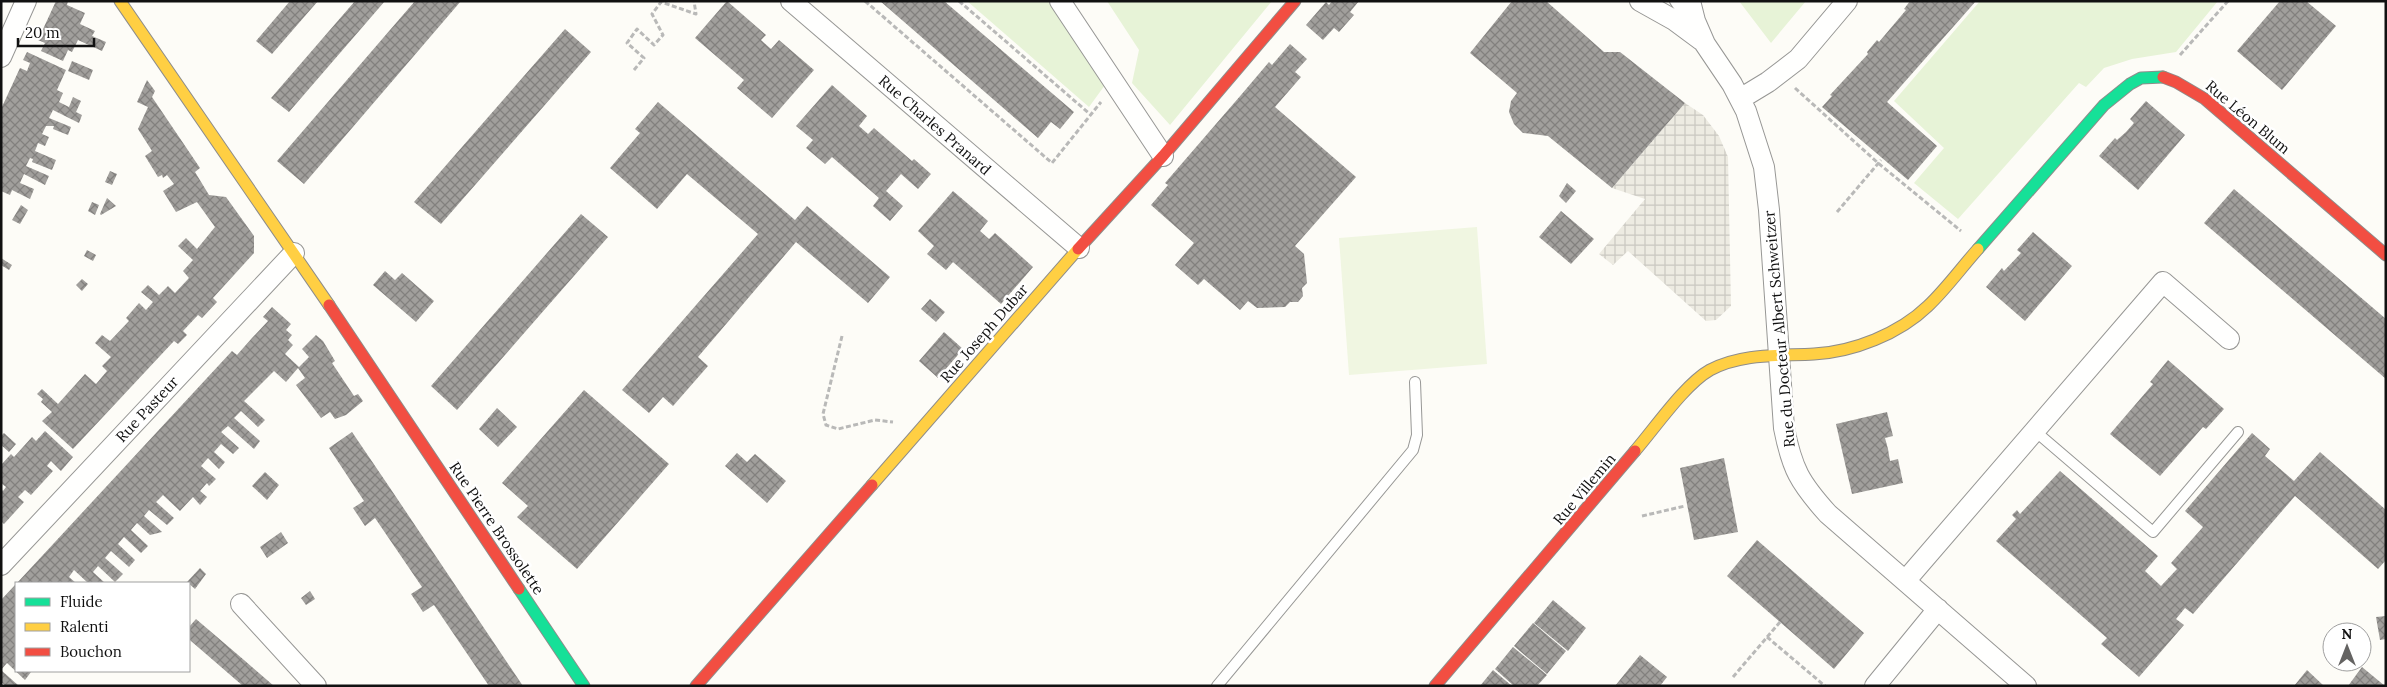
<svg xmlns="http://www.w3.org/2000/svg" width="2387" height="687" viewBox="0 0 2387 687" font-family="Lora,serif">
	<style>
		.green { fill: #e7f3d7 }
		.pitch { fill: #f0f6e1 }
		.plaza { fill: url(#plaza-grid) }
		.building { fill: url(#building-cross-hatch) }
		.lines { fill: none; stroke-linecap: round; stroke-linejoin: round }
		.lane-casing { stroke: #979795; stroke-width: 12 }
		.street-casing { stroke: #979795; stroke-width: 22 }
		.fast-casing { stroke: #8e8d8b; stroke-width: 13 }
		.slow-casing { stroke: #8e8d8b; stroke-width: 13 }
		.jam-casing { stroke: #8e8d8b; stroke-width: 13 }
		.path { stroke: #b9b9b8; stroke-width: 3; stroke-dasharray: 5 2.5; stroke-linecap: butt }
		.lane { stroke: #fffffe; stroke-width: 10 }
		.street { stroke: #fffffe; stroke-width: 20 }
		.fast { stroke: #16e098; stroke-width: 11 }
		.slow { stroke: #ffcf43; stroke-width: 11 }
		.jam { stroke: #f24e42; stroke-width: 11 }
		.labels { text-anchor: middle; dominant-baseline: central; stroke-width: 5; stroke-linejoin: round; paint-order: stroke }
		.street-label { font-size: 15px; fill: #111; stroke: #fff }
	</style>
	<defs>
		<pattern id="plaza-grid" width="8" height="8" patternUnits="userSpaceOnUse" patternTransform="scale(1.25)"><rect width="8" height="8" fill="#edebe2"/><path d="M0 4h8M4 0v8" fill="none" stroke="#cac8c1"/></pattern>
		<pattern id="building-cross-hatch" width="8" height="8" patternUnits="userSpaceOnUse" patternTransform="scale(1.25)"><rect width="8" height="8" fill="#a19f9c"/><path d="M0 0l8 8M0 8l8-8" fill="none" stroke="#82807e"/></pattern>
	</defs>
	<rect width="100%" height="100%" fill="#fdfcf7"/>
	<path class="green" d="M967 1H1049L1105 85 1089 107Z
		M1107 1H1272L1170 125 1132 83 1139 50Z
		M1739 1H1806L1771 43Z
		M1980 1H2218L2176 52 2132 59 2104 68 2086 87 2079 83 1958 219 1914 183 1944 148 1894 101Z"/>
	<path class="pitch" d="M1477 227 1487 364 1349 375 1339 238Z"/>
	<path class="plaza" d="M1685 103 1703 115 1719 136 1728 157 1731 306 1716 320 1706 321 1628 251 1613 265 1599 254 1645 199 1612 188Z"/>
	<path class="building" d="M56 1H68L67 5 85 13 80 24 95 31 92 36 106 42 102 51 78 40 72 52 68 50 63 61 41 51 45 43 38 40Z
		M290 1H318L272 54 256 41Z
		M355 1H385L289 112 271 98Z
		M415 1H461L304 184 277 161Z
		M727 1 766 35 761 40 771 49 779 40 814 70 772 118 737 88 744 80 695 38Z
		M880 1H944L1074 112 1060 129 1051 122 1038 138Z
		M1332 1H1359L1350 12 1354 15 1339 32 1334 28 1323 40 1306 25 1326 2 1329 5Z
		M1512 1H1546L1604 52H1620L1685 103 1612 188 1548 136 1523 133 1514 124 1509 112 1511 101 1517 93 1470 53Z
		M1910 1H1976L1887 102 1937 146 1908 180 1822 107 1832 96 1830 95 1868 54 1867 52 1877 40 1879 42 1906 10 1904 9Z
		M2280 1H2306L2336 26 2282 90 2237 51Z
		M565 29 591 52 441 224 414 202Z
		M1290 44 1307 59 1295 72 1301 77 1275 107 1356 177 1295 246 1304 254 1307 283 1302 288 1303 296 1298 302H1290L1285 307 1257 308 1248 301 1240 310 1204 279 1198 285 1175 265 1194 243 1151 205 1168 185 1165 183 1241 95 1269 62 1272 65Z
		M27 52 66 70 57 90 63 93 59 102 69 107 73 97 81 101 76 112 82 115 79 123 53 110 49 118 71 127 68 135 53 129 54 126H46L42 134 49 137 45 146 38 143 35 151 56 160 52 170 32 162 33 159 30 158 26 166 49 176 45 185 24 174 20 183 34 189 30 199 12 190 10 195 1 191V109L20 68 27 71 30 63 23 60Z
		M72 61 93 70 89 80 68 71Z
		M147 80 155 91 152 97 200 168 195 172 209 195 226 197 254 236V253L213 298 217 302 202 318 198 315 183 331 187 335 178 344 174 341 73 449 42 421 52 412 41 402 43 399 37 394 42 389 58 404 85 374 96 384 107 371 102 366 111 357 95 343 102 335 110 341 129 321 126 318 139 303 146 310 153 302 141 292 148 285 159 295 168 286 175 293 189 278 183 271 193 260 178 246 186 238 197 249 215 227 197 202 176 212 163 191 174 184 167 175 163 178 162 175 158 177 145 156 152 151 138 129 148 107 137 102Z
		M832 85 867 116 859 126 868 134 874 128 912 161 914 159 931 174 918 189 901 174 886 191 903 206 890 221 873 206 879 198 832 157 825 164 806 148 813 140 796 126Z
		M2146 101 2185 135 2138 190 2099 156 2115 138 2117 140 2126 132 2134 123 2130 119Z
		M658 102 795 220 807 206 890 277 868 303 796 242 698 357 708 366 673 406 663 397 649 413 622 390 758 234 687 174 657 209 610 168 640 133 635 129Z
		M110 171 117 174 112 185 105 182Z
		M1567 183 1576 191 1566 203 1559 196Z
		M2234 189 2386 319V379L2204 223Z
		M953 191 988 221 980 231 989 239 995 233 1033 267 1001 304 953 262 946 270 927 254 934 246 918 231Z
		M107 198 116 206 101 215 100 214Z
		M92 202 99 205 95 215 88 211Z
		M21 205 28 210 20 224 12 220Z
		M1561 211 1594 239 1571 264 1539 237Z
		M581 214 608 237 457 410 431 386Z
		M2033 232 2072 266 2025 321 1986 287 2002 268 2004 271 2021 253 2017 250Z
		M87 250 96 255 93 261 84 256Z
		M1 258 12 265 9 270 1 265Z
		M385 271 395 280 402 273 434 301 416 322 373 285Z
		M82 279 88 284 82 291 76 285Z
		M930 299 945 312 936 322 921 309Z
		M272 307 291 324 286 330 292 335 288 340 293 345 285 354 299 367 309 357 302 349 316 335 323 341 335 361 332 363 354 396 358 394 363 401 346 415 335 419 330 412 321 418 296 385 305 378 298 368 286 382 274 371 244 401 265 420 258 427 241 411 234 418 260 441 254 449 228 426 221 432 239 448 233 454 221 444 214 452 225 462 219 469 208 458 201 466 216 479 209 486 207 483 200 491 207 497 200 505 193 497 180 511 163 495 156 502 174 518 167 525 149 510 144 516 162 532 150 535 137 523 131 530 148 546 141 553 124 537 118 544 135 560 129 567 111 551 105 558 123 574 115 582 98 566 93 572 105 583H88L74 570 69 577 76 583H17L232 351 237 355 252 338 268 321 263 317Z
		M944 332 963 349 938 378 919 361Z
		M2168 360 2224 409 2206 429 2203 427 2160 476 2110 434 2153 384 2150 382Z
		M584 390 669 464 577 569 517 517 528 506 502 483Z
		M497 408 517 427 498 447 479 429Z
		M1887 412 1893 436 1885 438 1888 449 1890 461 1898 459 1903 483 1852 494 1836 424Z
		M45 431 73 457 61 471 51 461 47 466 53 471 31 495 25 490 18 497 24 502 4 524 1 521V489L3 491 6 487 1 483V465L11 454 14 457 32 437 36 441Z
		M352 432 388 485 523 686H489L434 605 423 612 411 594 422 587 375 518 365 526 353 508 364 501 329 448Z
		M4 433 16 444 9 452 1 445V436Z
		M2252 433 2270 449 2265 456 2294 481 2320 452 2386 510V560L2378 569 2295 496 2193 614 2185 608 2176 619 2184 625 2139 677 2101 644 2107 638 1996 541 2016 519 2012 515 2017 510 2020 514 2060 471 2158 556 2145 571 2161 586 2177 569 2171 563 2203 527 2185 511Z
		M737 453 747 462 755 454 786 481 767 503 725 466Z
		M1724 458 1738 532 1694 540 1680 468Z
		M265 472 279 485 267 500 252 486Z
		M281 532 288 543 267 558 260 547Z
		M1757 540 1864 633 1834 669 1727 576Z
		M200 568 206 574 195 589 187 582Z
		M16 584V671L31 672 25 680 7 663 1 670V600Z
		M310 591 315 599 306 605 301 598Z
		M1553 600 1586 628 1568 651 1534 623Z
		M2386 616V639L2380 640 2376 617Z
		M196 619 244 660 274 686H243L191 641 189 639V627Z
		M1533 623 1566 651 1547 674 1514 646Z
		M1513 647 1547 675 1537 686H1514L1495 669Z
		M1640 655 1667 677 1660 686H1615Z
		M2362 667 2385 686H2348Z
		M1 670 19 686H6L1 682Z
		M1493 670 1512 686H1480Z
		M2307 670 2324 686H2294Z"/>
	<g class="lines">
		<g class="lane-casing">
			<path id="lane" d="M1675 1 1690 23
				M2035 431 2153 532 2238 432
				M1217 686 1413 450 1417 435 1415 382"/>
		</g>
		<g class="street-casing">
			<path id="street" d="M791 1 1079 248
				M1060 1 1163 156
				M1640 1 1674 20 1701 40
				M1690 1 1695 21 1705 44 1732 84 1746 111 1764 167 1769 210 1784 428C1792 469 1800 483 1828 514L2026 686
				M1 57 26 1
				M1740 99 1768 82 1798 59 1847 1
				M1 565 294 253
				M1906 580 2163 282 2229 339
				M241 604 316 686
				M1875 686 1938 609"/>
		</g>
		<g class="fast-casing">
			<path id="fast" d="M1978 249 2104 105 2130 84 2141 78 2163 77
				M519 589 584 686"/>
		</g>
		<g class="slow-casing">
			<path id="slow" d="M120 1 329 305
				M1635 451C1655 428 1685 384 1710 370 1742 353 1779 356 1814 354 1853 352 1899 334 1928 306 1946 289 1961 268 1978 249
				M872 485 1078 249"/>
		</g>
		<g class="jam-casing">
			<path id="jam" d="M2163 77 2176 82 2205 99 2386 255
				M1078 249 1163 156 1295 1
				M329 305 519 589
				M696 686 872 485
				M1435 686 1635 451"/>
		</g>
		<path class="path" d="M865 1 1052 163 1101 102
			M959 1 1091 115
			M2180 55 2228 1
			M634 70 644 58 627 43 637 29 654 45 663 35 652 14 661 2 696 14 694 1
			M1795 88 1878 163 1961 231
			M1837 212 1881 160
			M842 336 823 414 826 425 838 429 875 420 893 422
			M1642 516 1685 506
			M1767 637 1825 686
			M1733 677 1780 622"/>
		<use href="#lane" class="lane"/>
		<use href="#street" class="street"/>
		<use href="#fast" class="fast"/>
		<use href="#slow" class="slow"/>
		<use href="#jam" class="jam"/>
	</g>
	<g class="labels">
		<g class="street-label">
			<text transform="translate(2248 117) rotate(40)">Rue Léon Blum</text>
			<text transform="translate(935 125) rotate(41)">Rue Charles Pranard</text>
			<text transform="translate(1779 329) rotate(-95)">Rue du Docteur Albert Schweitzer</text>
			<text transform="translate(984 333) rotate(-49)">Rue Joseph Dubar</text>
			<text transform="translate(147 409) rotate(-47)">Rue Pasteur</text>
			<text transform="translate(1584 489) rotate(-50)">Rue Villemin</text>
			<text transform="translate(497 528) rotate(56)">Rue Pierre Brossolette</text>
		</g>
	</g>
	<rect width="2387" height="687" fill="none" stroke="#111111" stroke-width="5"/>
	<rect x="15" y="582" width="175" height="90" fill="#ffffff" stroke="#a0a0a0"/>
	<rect x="25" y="598" width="25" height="8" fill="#16e098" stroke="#a0a0a0"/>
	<text x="60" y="607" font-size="15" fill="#111111">Fluide</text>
	<rect x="25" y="623" width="25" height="8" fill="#ffcf43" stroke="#a0a0a0"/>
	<text x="60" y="632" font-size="15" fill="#111111">Ralenti</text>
	<rect x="25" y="648" width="25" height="8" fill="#f24e42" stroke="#a0a0a0"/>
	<text x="60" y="657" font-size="15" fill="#111111">Bouchon</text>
	<g transform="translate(2347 647)"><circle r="24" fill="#ffffff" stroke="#a0a0a0"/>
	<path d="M0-4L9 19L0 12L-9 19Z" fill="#646362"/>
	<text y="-8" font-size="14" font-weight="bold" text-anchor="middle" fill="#111111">N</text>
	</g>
	<path d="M18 38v8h76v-8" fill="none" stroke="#111111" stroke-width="2.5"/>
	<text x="25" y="38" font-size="15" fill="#111111" stroke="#ffffff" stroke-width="4" paint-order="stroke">20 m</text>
</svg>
